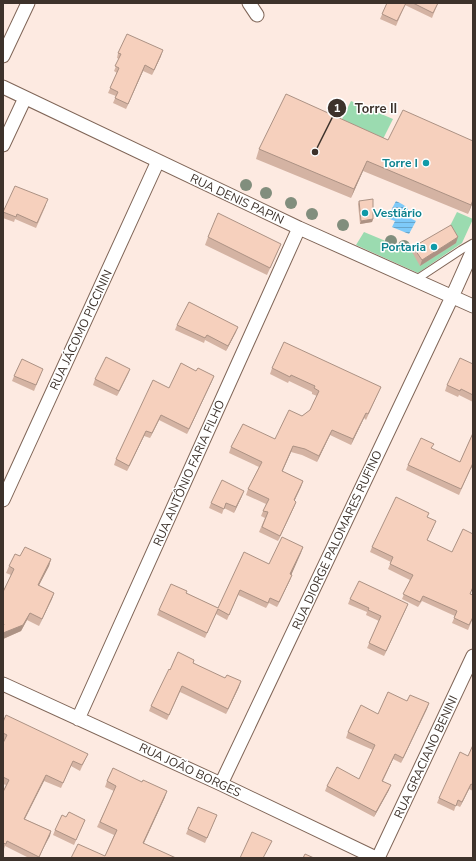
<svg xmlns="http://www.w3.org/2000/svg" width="476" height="861" viewBox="0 0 476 861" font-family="'Nunito Sans',sans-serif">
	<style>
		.grass { fill: #9bdbb0 }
		.water { fill: url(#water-rules) }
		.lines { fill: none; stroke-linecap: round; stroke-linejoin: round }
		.service-casing { stroke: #7f6557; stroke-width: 9 }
		.minor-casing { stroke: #7f6557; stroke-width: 15 }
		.service { stroke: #fff; stroke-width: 7 }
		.minor { stroke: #fff; stroke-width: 13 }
		.tree { fill: #818e7d }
		.wall { fill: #d4b3a3 }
		.shaded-wall { fill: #ac9284 }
		.building { fill: #f6d0bd; stroke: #ac9284 }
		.culture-dot { fill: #0f9aa8; stroke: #fff; stroke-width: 1.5 }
		.labels { text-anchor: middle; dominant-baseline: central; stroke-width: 3; stroke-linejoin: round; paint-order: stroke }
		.culture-label { font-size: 12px; font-weight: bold; fill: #0d838f; stroke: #fff; text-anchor: end }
		.street-label { font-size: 12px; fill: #3d322b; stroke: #fff }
		.leader { fill: none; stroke: #3d322b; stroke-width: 1.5 }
		.callout-dot { fill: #3d322b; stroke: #fff; stroke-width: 1.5 }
		.mark-label { font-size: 12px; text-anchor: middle; font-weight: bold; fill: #fff }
		.callout-label { font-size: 13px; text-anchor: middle; font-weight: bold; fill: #3d322b; stroke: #fff; stroke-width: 3; stroke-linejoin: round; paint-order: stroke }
	</style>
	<defs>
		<pattern id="water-rules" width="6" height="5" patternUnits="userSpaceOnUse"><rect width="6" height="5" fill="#7ecaf9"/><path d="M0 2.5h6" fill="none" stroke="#68a5ca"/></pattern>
	</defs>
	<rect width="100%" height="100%" fill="#fdeae1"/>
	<path class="grass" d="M351 101 393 119 382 141 340 123Z
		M457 212 473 219 462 243 418 273 356 245 364 232 412 252 449 228Z"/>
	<path class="water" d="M396 201 402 204 408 208V217L416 221 409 234 392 227 395 221 387 218Z"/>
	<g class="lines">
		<g class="service-casing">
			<path id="service" d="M418 281 420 277 461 250 473 243"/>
		</g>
		<g class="minor-casing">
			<path id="minor" d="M249 3 257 15
				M3 56 28 3
				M3 87 299 228 473 306
				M3 145 25 98
				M3 500 158 161
				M3 684 221 784 376 858
				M78 719 299 228
				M221 784 452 297 473 250
				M378 858 473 656"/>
		</g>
		<use href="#service" class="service"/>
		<use href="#minor" class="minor"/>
	</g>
	<g class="tree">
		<circle cx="246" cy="185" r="6"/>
		<circle cx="266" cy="193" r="6"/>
		<circle cx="291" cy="203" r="6"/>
		<circle cx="312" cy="214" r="6"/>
		<circle cx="343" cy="225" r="6"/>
		<circle cx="391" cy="241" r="6"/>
		<circle cx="404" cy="246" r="6"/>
	</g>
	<path class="wall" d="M387 3H438L432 18 405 5 396 26 380 19Z
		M118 53 161 56 152 75 143 71 126 109 113 103 116 96 108 93 117 73 114 71 119 59 117 58Z
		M388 140 473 141V202L468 214 363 171 351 198 256 159 259 149Z
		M359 201 373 219 372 222 360 224 358 204Z
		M46 205 36 228 15 219 14 222 3 218V211Z
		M208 237 278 251 267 275 205 245Z
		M456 243 420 266 412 252 413 247Z
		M177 325 236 332 226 351 205 340 204 343 175 330Z
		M473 364V402L459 395 458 397 445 391 447 385Z
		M272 368 381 387 366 420 364 418 351 445 330 435 317 462 302 455 291 452 282 471 303 481 294 501 296 502 294 507 278 541 259 532 265 518 261 516 266 504 246 495 248 489 259 467 229 453 231 447 275 439 302 416 310 410 317 396 312 394V392L289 381 288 383 270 374Z
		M130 369 117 396 93 385 95 379Z
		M41 374 34 391 12 381 14 376Z
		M212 381 187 434 159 420 150 438 144 436 127 471 114 465 116 459 169 388Z
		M473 433V469L471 468 459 495 406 470 408 465 432 449 460 462Z
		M242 496 234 513 224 508 222 514 209 508 211 503Z
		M427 517 434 526 427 540 470 594 473 618 468 630 452 623 455 616 422 601 418 607 402 599 410 580 388 569 391 562 370 552 372 547Z
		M303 547 291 575 290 580 277 607 269 603 266 608 238 595 227 620 216 614 205 638 157 615 159 610 186 593 218 608 269 564Z
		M20 556 51 559 49 566 39 585 54 593 39 626 27 620 21 631 3 639V592L11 575 6 573 9 566Z
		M350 599 408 604 384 656 367 648 379 621 366 615 367 612 348 604Z
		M193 663 239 687 226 714 180 692 167 720 149 711 151 706 170 670Z
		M407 701 429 703 401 763 393 759 383 781 389 790 374 817 325 791 327 786 359 779 373 750 346 738 348 732 378 714Z
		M3 722 88 754 80 771 71 766 61 788 44 781 25 819 51 831 39 858H29L5 846 4 849H3V792L6 785 3 784V743L5 740 3 739Z
		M473 745V791L469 789 460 807 456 805 454 811 437 803 439 798 468 756Z
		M107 781 165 797 144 843 105 856 114 835 97 827 114 791 105 787Z
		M66 817 85 820 74 845 53 835 55 830Z
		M215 820 205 843 186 834 188 829Z"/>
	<path class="shaded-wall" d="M163 50 161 56 152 75 154 70Z
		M145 65 143 71 126 109 128 104Z
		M367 161 363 171 351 198 354 189Z
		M473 200V202L468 214 471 205Z
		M373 219 372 222 360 224 361 221Z
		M458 237 456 243 420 266 422 260Z
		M238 327 236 332 226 351 228 346Z
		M130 369 128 374 117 396 119 391Z
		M214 376 212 381 187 434 189 429Z
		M366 413 364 418 351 445 353 439Z
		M161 415 159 420 150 438 152 433Z
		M332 430 330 435 317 462 319 456Z
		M146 431 144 436 127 471 129 466Z
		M293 446 291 452 280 477 282 471Z
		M303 481 301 487 292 506 294 500Z
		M244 491 242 496 234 513 236 507Z
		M296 502 294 507 278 541 280 536Z
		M303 547 301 553 289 580 290 574Z
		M51 559 49 566 36 591 38 585Z
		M292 575 290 580 277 607 279 602Z
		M54 593 52 599 39 626 42 619Z
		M408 604 406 609 384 656 386 651Z
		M30 613 27 620 21 631 3 639V633Z
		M241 681 239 687 226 714 228 709Z
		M429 703 427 709 401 763 403 758Z
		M395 754 393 759 380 786 382 781Z
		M46 775 44 781 22 824 24 819Z
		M471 784 469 789 460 807 462 802Z
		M391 785 389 790 374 817 376 812Z
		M167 791 165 797 141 849 143 843Z
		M51 831 50 836 38 858 39 857Z"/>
	<path class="building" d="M387 3H406L397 21 382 14Z
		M413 3H438L433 13Z
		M127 34 163 50 154 70 145 65 128 104 115 98 118 92 110 88 119 68 115 66 121 54 118 53Z
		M286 94 388 140 403 110 473 141V200L471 205 367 161 354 189 259 149Z
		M15 186 48 199 37 223 17 214 16 217 3 212Z
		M373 199V219L361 221 359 201Z
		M218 213 281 244 270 268 208 237Z
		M451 225 458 237 422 260 413 247Z
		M189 302 238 327 228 346 207 335 205 338 177 325Z
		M284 342 381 387 368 414 366 413 353 439 332 430 319 456 305 449 293 446 282 471 303 481 294 500 296 502 280 536 262 527 268 512 263 511 269 499 248 489 262 462 231 447 243 424 275 439 289 410 302 416 310 410 319 391 314 388 315 386 291 375 290 377 272 368Z
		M106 357 130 369 119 391 95 379Z
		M460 358 473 364V395L461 389 460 391 447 385Z
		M22 359 43 369 36 385 14 376Z
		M181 363 196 371 198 368 214 376 189 429 161 415 152 433 146 431 129 466 116 459 153 380 169 388Z
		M473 433V463L461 489 408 465 421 438 434 444 431 448 460 462Z
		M222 480 244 491 236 507 226 503 224 509 211 503Z
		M396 497 429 513 427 517 436 521 427 540 452 552 463 529 473 534V587L470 594 473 595V617L469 625 454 618 457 611 423 596 420 602 403 594 413 575 390 564 393 557 372 547Z
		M282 537 303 547 290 574 292 575 279 602 270 598 268 603 240 590 229 615 218 609 207 633 159 610 171 584 187 591 186 593 218 608 244 552 269 564Z
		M25 547 51 559 38 585 54 593 42 619 30 613 23 625 3 633V627L4 624H3V592L14 569 9 566 15 554 20 556Z
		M359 581 408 604 386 651 369 643 381 616 368 610 369 608 350 599Z
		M178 652 194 660 193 663 225 678 227 675 241 681 228 709 182 686 169 715 151 706 169 669 170 670Z
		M388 692 407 701 410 695 429 703 403 758 395 754 382 781 391 785 376 812 327 786 337 767 359 779 375 745 348 732 361 705 378 714Z
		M6 715 88 754 82 765 73 761 63 783 46 775 24 819 51 831 39 857 7 841 6 844 3 843V792L9 780 3 777V743L7 735 3 733V722Z
		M473 745V785L471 784 462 802 458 800 456 806 439 798 460 752 468 756Z
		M113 768 142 782 143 780 167 791 143 843 176 858H71L78 844 105 856 117 830 100 822 116 786 107 781Z
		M198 807 217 815 207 838 188 829Z
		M69 812 85 820 76 840 55 830 62 815 66 817Z
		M252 832 272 841 263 858H240Z
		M305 854 314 858H303Z"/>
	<g class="culture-dot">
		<circle cx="426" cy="163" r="4"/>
		<circle cx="365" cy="213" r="4"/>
		<circle cx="434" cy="247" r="4"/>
	</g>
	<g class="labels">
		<g class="culture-label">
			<text x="418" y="163">Torre I</text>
			<text x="373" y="213" text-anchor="start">Vestiário</text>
			<text x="426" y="247">Portaria</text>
		</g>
		<g class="street-label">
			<text transform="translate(237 199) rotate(25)">RUA DENIS PAPIN</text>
			<text transform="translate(81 330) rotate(-65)">RUA JÁCOMO PICCININ</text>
			<text transform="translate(189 473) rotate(-66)">RUA ANTÔNIO FARIA FILHO</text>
			<text transform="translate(337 540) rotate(-65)">RUA DIORGE PALOMARES RUFINO</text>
			<text transform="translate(426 757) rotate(-65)">RUA GRACIANO BENINI</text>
			<text transform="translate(190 770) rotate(25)">RUA JOÃO BORGES</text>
		</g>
	</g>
	<path class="leader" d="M315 152L337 108"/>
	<g class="callout-dot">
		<circle cx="315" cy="152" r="4"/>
		<circle cx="337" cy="108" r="10"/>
	</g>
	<g class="mark-label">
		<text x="337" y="112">1</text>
	</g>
	<g class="callout-label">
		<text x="376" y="113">Torre II</text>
	</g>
	<rect width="476" height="861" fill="none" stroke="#3d322b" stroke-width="8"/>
</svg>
